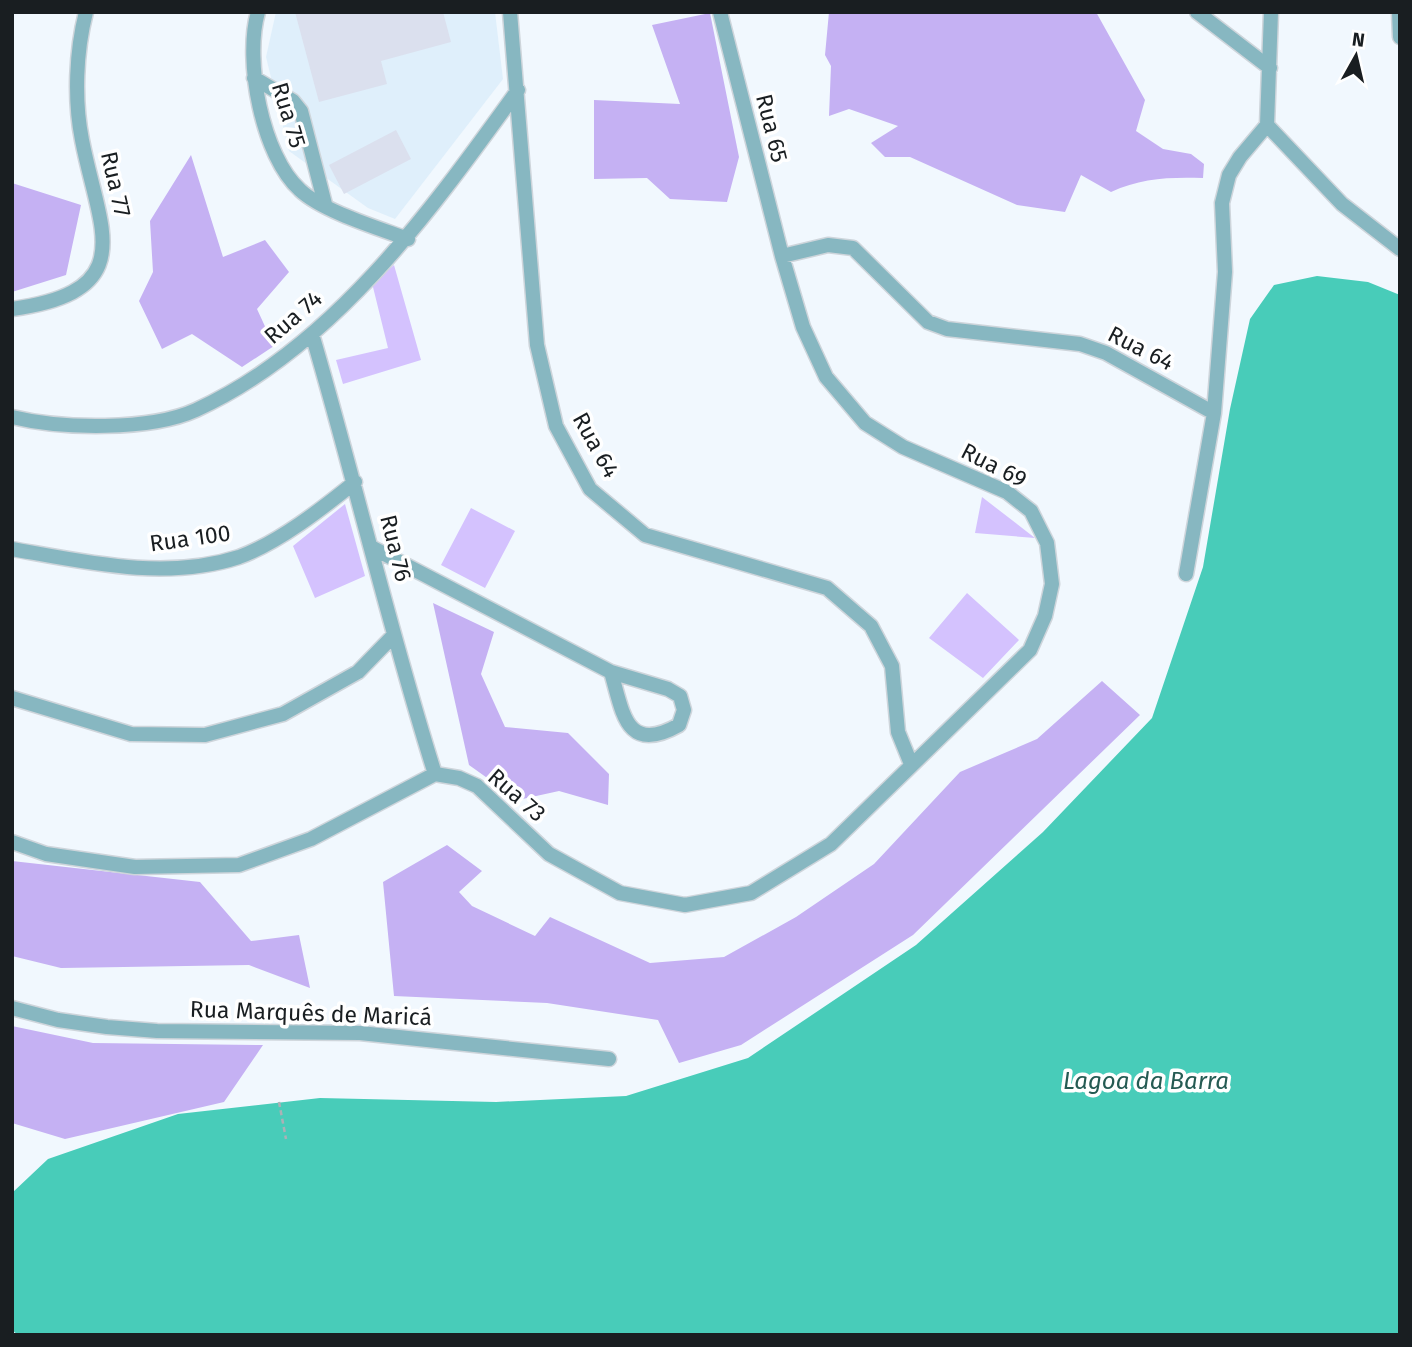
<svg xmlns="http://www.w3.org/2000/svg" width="1412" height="1347" viewBox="0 0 1412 1347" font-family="'Fira Sans',sans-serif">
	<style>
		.built { fill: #dfeffb }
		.green { fill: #d4c2fe }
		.forest { fill: #c5b1f3 }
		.water { fill: #48ccb9 }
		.building { fill: #dbe0ee }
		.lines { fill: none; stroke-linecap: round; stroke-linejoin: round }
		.minor-casing { stroke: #ced5db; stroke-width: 17 }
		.path { stroke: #abb1b6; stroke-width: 2.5; stroke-dasharray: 5 3.5; stroke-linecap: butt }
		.minor { stroke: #87b7c1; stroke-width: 14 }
		.labels { text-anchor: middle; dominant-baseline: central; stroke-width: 7; stroke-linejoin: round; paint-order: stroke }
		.street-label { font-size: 23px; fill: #191e21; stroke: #fff }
		.water-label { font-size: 24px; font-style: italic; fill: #255b53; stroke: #fff }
	</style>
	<rect width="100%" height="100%" fill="#f1f8fe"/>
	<path class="built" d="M276 12H495L503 79 395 219 368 208 289 151 266 57Z"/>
	<path class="green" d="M394 265 421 360 343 384 336 360 388 348 372 283Z
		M982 497 1035 538 975 533Z
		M345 504 365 576 315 598 293 546Z
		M471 508 515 531 485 588 441 565Z
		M967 593 1019 640 983 678 929 638Z"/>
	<path class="forest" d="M829 12H1096L1145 100 1136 131 1163 149 1191 154 1204 164 1203 178C1169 177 1141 178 1111 192L1081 175 1065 212 1017 205 910 157H885L871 143 898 126 849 109 829 116 831 66 825 55Z
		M710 13 739 157 727 202 670 199 647 178 594 179V100L680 104 652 25Z
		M191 155 223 257 265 240 289 272 257 309 274 346 242 367 192 334 162 349 139 301 153 272 150 221Z
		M12 183 81 205 66 275 12 292Z
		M433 603 494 632 481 674 505 727 568 733 609 774 608 805 559 791 518 800 469 765Z
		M1102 681 1140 715 913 935 741 1045 679 1063 658 1020 547 1003 394 996 383 882 447 845 482 871 459 892 472 906 535 936 550 917 650 963 724 957 796 917 874 864 960 772 1037 739Z
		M12 861 200 882 251 941 299 935 310 988 249 965 61 968 12 956Z
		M12 1026 93 1043 263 1045 224 1102 65 1139 12 1123Z"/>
	<path class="water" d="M1317 276 1368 282 1400 295V1335H18L12 1330V1193L48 1159 178 1114 320 1098 496 1102 626 1096 748 1058 916 945 1043 832 1152 718 1203 567 1230 409 1250 319 1274 285Z"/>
	<path class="building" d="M295 12H443L451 42 381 61 387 84 319 102Z
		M396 130 411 159 344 194 329 165Z"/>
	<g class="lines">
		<g class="minor-casing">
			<path id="minor" d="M258 12C244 60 262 156 300 190 322 211 378 228 408 239
				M510 12 537 345 556 426 590 489 645 535 827 588 871 626 892 666 898 732 911 764
				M1197 12 1270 68
				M1271 12 1267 125 1342 204 1400 249
				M1399 12 1400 37
				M254 78 293 101 301 111 325 204
				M782 256 828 245 853 248 928 322 947 329 1080 344 1106 353 1214 413
				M12 309C142 291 99 229 82 140 74 100 76 51 86 12
				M312 334C355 480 389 629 435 774
				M12 417C61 429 150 431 196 410 334 347 432 209 518 90
				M371 547 611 672 668 689 680 696 684 710 679 725C626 755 623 713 611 672
				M12 549C85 562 166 581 239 557 278 543 323 508 355 482
				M1186 574 1214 413 1225 272 1222 203 1229 175 1240 157 1267 125
				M12 698 131 734 205 735 283 714 358 672 394 635
				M12 842 46 854 135 867 239 865 311 839 435 774 459 778 477 786 549 854 620 893 685 905 751 893 831 844 1030 650 1045 616 1052 584 1047 543 1031 511 1007 492 903 447 865 423 826 377 803 327 782 256 720 12
				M12 1008 58 1020 107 1027 157 1031 360 1033 609 1059"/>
		</g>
		<path class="path" d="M279 1102 286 1139"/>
		<use href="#minor" class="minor"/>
	</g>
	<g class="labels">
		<g class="street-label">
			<text transform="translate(289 115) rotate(73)">Rua 75</text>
			<text transform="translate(772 128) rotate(76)">Rua 65</text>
			<text transform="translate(116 184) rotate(77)">Rua 77</text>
			<text transform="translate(293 317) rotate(-41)">Rua 74</text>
			<text transform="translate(1141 348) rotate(27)">Rua 64</text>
			<text transform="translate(596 445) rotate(61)">Rua 64</text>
			<text transform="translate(994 465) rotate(27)">Rua 69</text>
			<text transform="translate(190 538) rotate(-8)">Rua 100</text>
			<text transform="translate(396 548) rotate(76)">Rua 76</text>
			<text transform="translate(517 795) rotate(41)">Rua 73</text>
			<text transform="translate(311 1013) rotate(2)">Rua Marquês de Maricá</text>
		</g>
		<g class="water-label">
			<text x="1146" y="1081">Lagoa da Barra</text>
		</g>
	</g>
	<rect width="1412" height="1347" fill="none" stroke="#191e21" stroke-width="28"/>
	<g transform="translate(1356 56) rotate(8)" stroke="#ffffff" stroke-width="5" paint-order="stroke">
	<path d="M0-5L12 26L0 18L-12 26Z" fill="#191e21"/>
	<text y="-10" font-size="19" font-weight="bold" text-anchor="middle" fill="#191e21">N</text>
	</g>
</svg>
